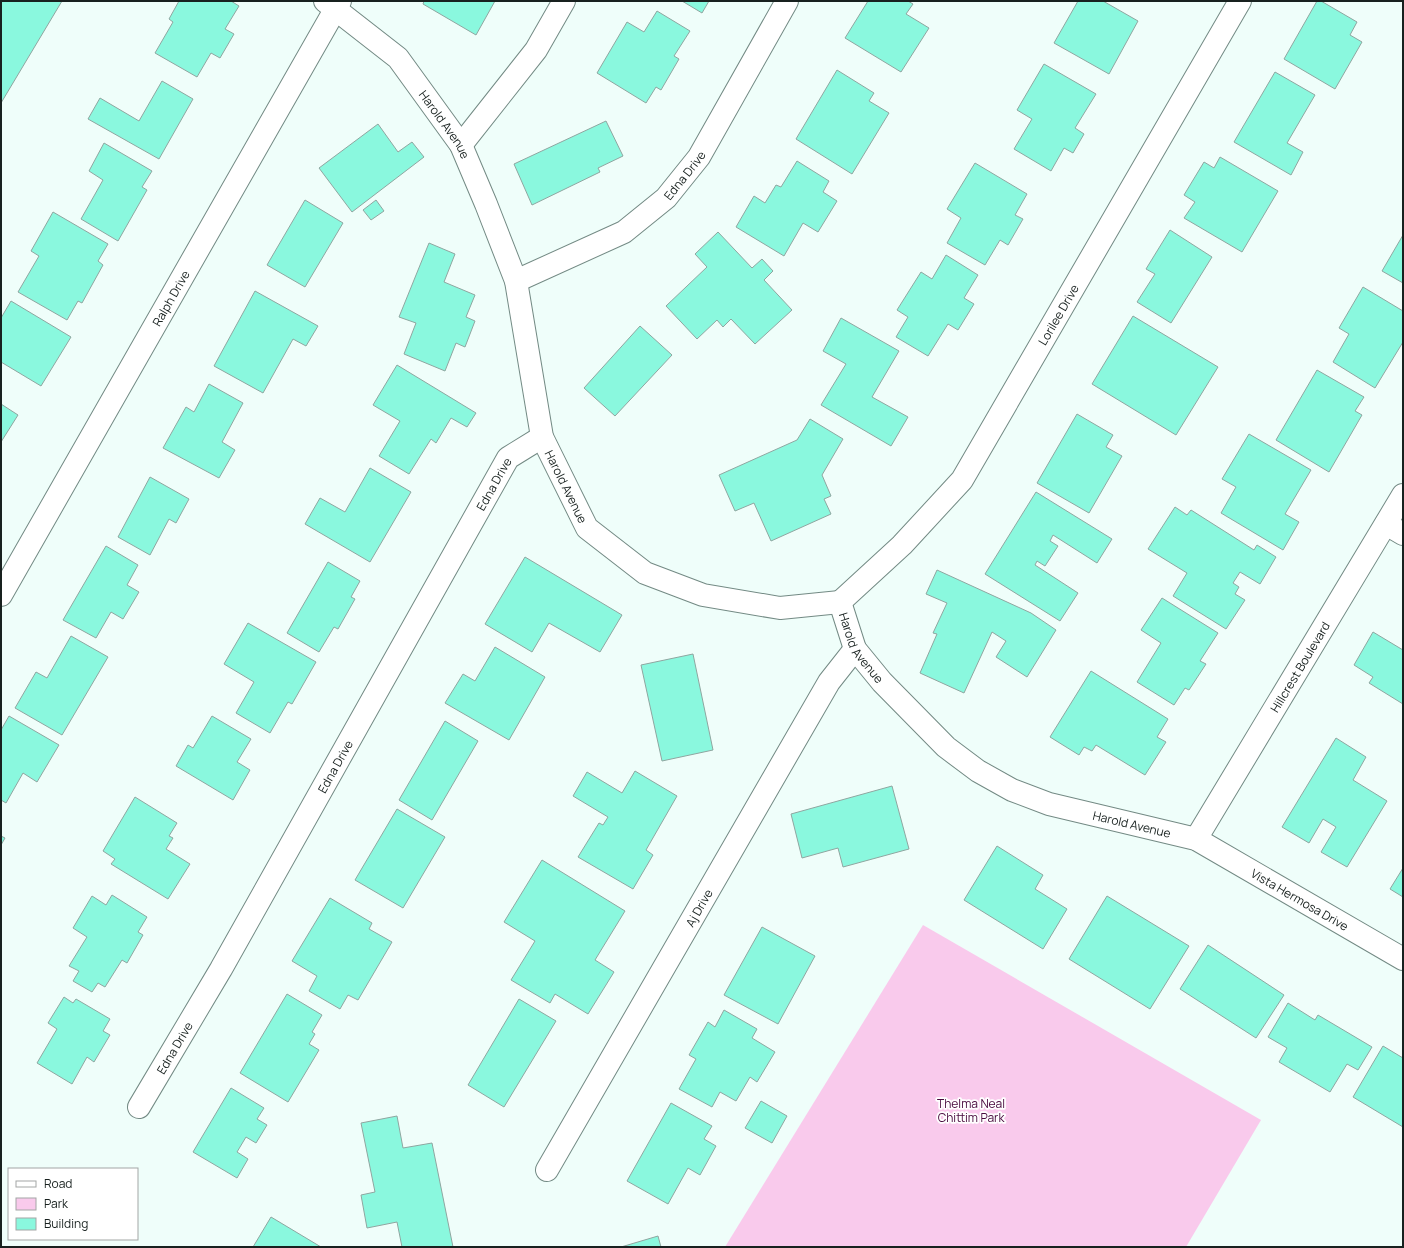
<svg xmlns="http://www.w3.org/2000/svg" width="1404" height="1248" viewBox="0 0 1404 1248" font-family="Manrope,sans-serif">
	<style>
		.green { fill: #f9caec }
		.building { fill: #8af8de; stroke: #8fa6a0 }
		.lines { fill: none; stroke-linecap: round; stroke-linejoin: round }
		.minor-casing { stroke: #738a84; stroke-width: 24 }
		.minor { stroke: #fff; stroke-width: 22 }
		.labels { text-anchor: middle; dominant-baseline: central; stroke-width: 3.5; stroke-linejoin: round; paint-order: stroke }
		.street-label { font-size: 12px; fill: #18211f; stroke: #fff }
		.park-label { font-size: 12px; fill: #48093d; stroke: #fff }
	</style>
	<rect width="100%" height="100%" fill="#effefa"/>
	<path class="green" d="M923 925 1261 1120 1186 1247H725Z"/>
	<path class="building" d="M1 1H62L1 103Z
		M179 1H231L239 6 225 29 234 34 220 58 211 53 197 77 155 53 173 22 169 19Z
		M424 1H495L476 35 423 4Z
		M682 1H709L702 13Z
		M868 1H908L913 4 906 14 929 28 901 72 845 38Z
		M1078 1H1103L1138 21 1109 74 1054 43Z
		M1317 1H1321L1357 22 1350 35 1362 42 1335 89 1284 59Z
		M657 11 690 31 674 56 679 59 661 90 656 87 646 103 597 73 627 22 644 32Z
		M1044 64 1096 94 1075 128 1084 134 1073 153 1064 148 1051 171 1014 149 1032 119 1017 110Z
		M837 70 874 93 869 101 889 113 852 174 796 139Z
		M1275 72 1315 95 1287 143 1303 152 1291 175 1234 142Z
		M162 81 193 99 159 159 88 119 100 98 139 121Z
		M606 121 623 156 598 168 600 172 532 205 514 164Z
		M378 124 398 152 412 142 424 157 352 212 319 168Z
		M104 143 152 171 142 187 147 190 118 241 81 219 103 180 89 171Z
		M1220 157 1278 191 1242 252 1184 218 1195 202 1184 195 1204 162 1214 168Z
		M797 161 829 181 823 192 837 201 818 232 803 223 784 256 736 227 754 196 765 203 776 185 781 187Z
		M975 163 1027 194 1015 215 1023 219 1008 245 1000 240 985 265 947 243 961 218 947 209Z
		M305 200 343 223 305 287 267 265Z
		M376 200 384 211 371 220 363 210Z
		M53 212 108 244 98 261 103 265 82 303 78 301 67 320 18 292 39 256 31 251Z
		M1170 230 1212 257 1171 323 1137 302 1155 274 1146 269Z
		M718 232 752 268 762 259 773 271 764 280 792 310 755 344 731 319 723 327 717 320 697 339 666 306 707 267 695 254Z
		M1403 235V283L1382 271Z
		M429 243 455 254 444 282 475 295 466 317 475 321 465 347 456 343 445 371 404 354 416 323 399 317Z
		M946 255 978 275 964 298 974 304 958 330 948 324 928 356 896 337 908 317 897 310 921 272 932 279Z
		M1363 287 1403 311V342L1375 388 1333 362 1349 334 1339 328Z
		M255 291 318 326 306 346 293 339 263 393 214 366Z
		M11 301 71 337 41 386 1 362V318Z
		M1133 316 1218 367 1176 435 1092 384Z
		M841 318 899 351 872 397 908 417 891 446 821 405 846 364 823 351Z
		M640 326 672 355 615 416 584 388Z
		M397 365 476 413 467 427 451 418 436 443 431 439 409 474 379 456 400 421 373 405Z
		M1317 370 1364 397 1355 411 1362 415 1329 472 1276 440Z
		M209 384 243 403 222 442 235 450 219 478 163 448 186 407 194 412Z
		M1 404 18 415 1 442Z
		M1077 414 1113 435 1106 447 1122 456 1089 513 1037 483Z
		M810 419 843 439 822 475 831 496 824 499 831 514 771 541 754 503 735 511 719 475 797 440Z
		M1249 434 1311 470 1285 514 1299 522 1283 550 1221 513 1236 487 1222 479Z
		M370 468 411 492 370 562 305 524 320 498 345 512Z
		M150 477 189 499 176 523 169 519 150 555 118 537Z
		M1036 492 1112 539 1097 563 1053 535 1050 541 1058 546 1045 566 1037 561 1035 565 1078 593 1060 621 985 574Z
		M1175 507 1187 515 1191 510 1254 550 1257 545 1276 557 1260 584 1240 572 1233 583 1239 587 1235 594 1245 600 1226 629 1173 596 1187 573 1148 549Z
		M106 546 138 565 127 585 139 592 123 619 111 612 96 638 63 620Z
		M525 557 622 615 600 652 549 623 532 652 485 624Z
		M328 562 360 581 351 597 355 599 338 629 334 627 319 652 287 633Z
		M937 570 1031 613 1056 630 1027 677 996 657 1006 641 992 632 964 693 920 673 937 634 933 633 947 603 926 594Z
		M1162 598 1218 633 1200 661 1206 664 1189 690 1185 688 1174 705 1137 682 1161 643 1141 630Z
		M248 623 316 662 292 704 288 702 270 733 236 713 254 682 224 664Z
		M1373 632 1403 650V704L1369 683 1373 677 1354 665Z
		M71 636 108 657 62 735 15 708 36 672 47 678Z
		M495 647 545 677 509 740 445 703 463 674 475 681Z
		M693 654 713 750 662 761 641 665Z
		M1091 671 1168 719 1157 737 1166 742 1145 775 1096 745 1092 751 1084 747 1079 755 1050 737Z
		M9 716 59 745 37 782 23 773 6 803 1 800V730Z
		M212 716 251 739 237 762 250 770 233 800 176 766 188 745 193 748Z
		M445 721 478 741 432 820 399 800Z
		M1336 738 1366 757 1353 780 1387 801 1347 867 1321 852 1336 827 1323 819 1309 843 1282 827Z
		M635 771 677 796 646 850 653 855 633 889 578 857 599 823 603 825 608 817 573 796 587 772 622 793Z
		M892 786 909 849 843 867 838 848 802 858 791 814Z
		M135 797 177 823 169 836 173 838 166 849 190 864 168 899 111 864 115 859 103 851Z
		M397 809 445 837 403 908 355 880Z
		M1 836 5 838 1 845Z
		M997 846 1043 875 1035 889 1067 909 1043 949 964 900Z
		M542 860 625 911 595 960 614 972 588 1014 555 994 550 1003 511 980 535 941 504 922Z
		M1403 868V897L1390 889Z
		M112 895 147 917 138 932 143 935 127 963 122 960 105 987 98 983 92 992 73 981 79 971 69 966 87 937 73 928 92 896 106 905Z
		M1107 896 1189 946 1150 1009 1069 959Z
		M330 898 372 923 369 929 392 942 358 1000 348 995 340 1009 309 991 317 976 292 961Z
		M762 927 815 956 778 1024 724 995Z
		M1208 945 1284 995 1256 1038 1180 989Z
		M287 994 322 1015 312 1032 315 1034 309 1044 319 1050 288 1102 240 1073Z
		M64 997 73 1003 76 999 110 1019 103 1031 110 1035 94 1062 87 1057 72 1084 37 1063 57 1029 48 1023Z
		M519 999 556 1021 504 1107 468 1085Z
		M1288 1003 1315 1020 1318 1015 1372 1047 1358 1070 1347 1064 1330 1092 1279 1062 1287 1048 1268 1037Z
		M724 1010 757 1029 752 1038 775 1052 757 1082 750 1077 736 1101 720 1092 712 1107 679 1089 696 1059 689 1055 708 1022 715 1027Z
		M1383 1046 1403 1058V1127L1353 1097Z
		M231 1088 264 1108 257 1119 267 1125 256 1143 246 1137 237 1152 248 1159 237 1178 193 1152Z
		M761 1101 787 1116 772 1143 745 1128Z
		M671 1103 712 1126 704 1139 716 1146 700 1175 688 1168 668 1204 627 1181Z
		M397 1116 403 1148 432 1143 453 1247H402L397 1222 367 1228 361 1195 375 1192 361 1123Z
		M271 1217 321 1247H253Z
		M658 1236 661 1247H621Z"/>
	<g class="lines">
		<g class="minor-casing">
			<g id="minor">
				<path id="s1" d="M325 1 398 58 461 145 486 204 516 281 542 437 587 528 645 573 703 595 780 608 840 602"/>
				<path d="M461 145 536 50 564 1"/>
				<path id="s2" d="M516 281 624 232 666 198 699 157 787 1"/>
				<path d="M1386 524 1403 534"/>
				<path id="s3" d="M1 595 340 1"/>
				<path id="s4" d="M840 602 902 545 962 480 1240 1"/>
				<path id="s5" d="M840 602 855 649 882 682 946 747 978 771 1012 790 1049 804 1196 839 1403 959"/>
				<path id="s6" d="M1196 839 1403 495"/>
				<path id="s7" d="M139 1107 221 969 508 458 542 437"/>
				<path id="s8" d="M547 1170 829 682 855 649"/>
			</g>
		</g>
		<use href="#minor" class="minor"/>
	</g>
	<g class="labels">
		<g class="street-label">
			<text stroke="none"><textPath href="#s1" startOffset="174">Harold Avenue</textPath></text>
			<text stroke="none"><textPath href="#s2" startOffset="202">Edna Drive</textPath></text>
			<text stroke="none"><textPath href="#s3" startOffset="342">Ralph Drive</textPath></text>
			<text stroke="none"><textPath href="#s4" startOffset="364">Lorilee Drive</textPath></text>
			<text stroke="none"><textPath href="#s7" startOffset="717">Edna Drive</textPath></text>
			<text stroke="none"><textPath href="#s1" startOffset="560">Harold Avenue</textPath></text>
			<text stroke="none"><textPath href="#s5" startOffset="51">Harold Avenue</textPath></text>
			<text stroke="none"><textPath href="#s6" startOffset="201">Hillcrest Boulevard</textPath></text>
			<text stroke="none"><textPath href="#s7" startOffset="393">Edna Drive</textPath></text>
			<text stroke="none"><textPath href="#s5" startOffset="387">Harold Avenue</textPath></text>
			<text stroke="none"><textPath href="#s5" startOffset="573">Vista Hermosa Drive</textPath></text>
			<text stroke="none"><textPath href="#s8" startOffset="303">Aj Drive</textPath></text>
			<text stroke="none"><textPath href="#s7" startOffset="69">Edna Drive</textPath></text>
		</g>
		<g class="park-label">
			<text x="971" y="1103">Thelma Neal<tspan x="971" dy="14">Chittim Park</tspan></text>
		</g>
	</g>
	<rect width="1404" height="1248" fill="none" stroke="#18211f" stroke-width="4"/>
	<rect x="8" y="1168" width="130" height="72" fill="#ffffff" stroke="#a3a6a5"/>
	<rect x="16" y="1181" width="20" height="6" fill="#ffffff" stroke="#a3a6a5"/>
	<text x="44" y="1188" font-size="12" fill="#18211f">Road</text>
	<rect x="16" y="1198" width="20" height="12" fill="#f9caec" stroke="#a3a6a5"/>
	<text x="44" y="1208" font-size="12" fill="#18211f">Park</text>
	<rect x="16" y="1218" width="20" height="12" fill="#8af8de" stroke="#a3a6a5"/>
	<text x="44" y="1228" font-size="12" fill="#18211f">Building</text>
</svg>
